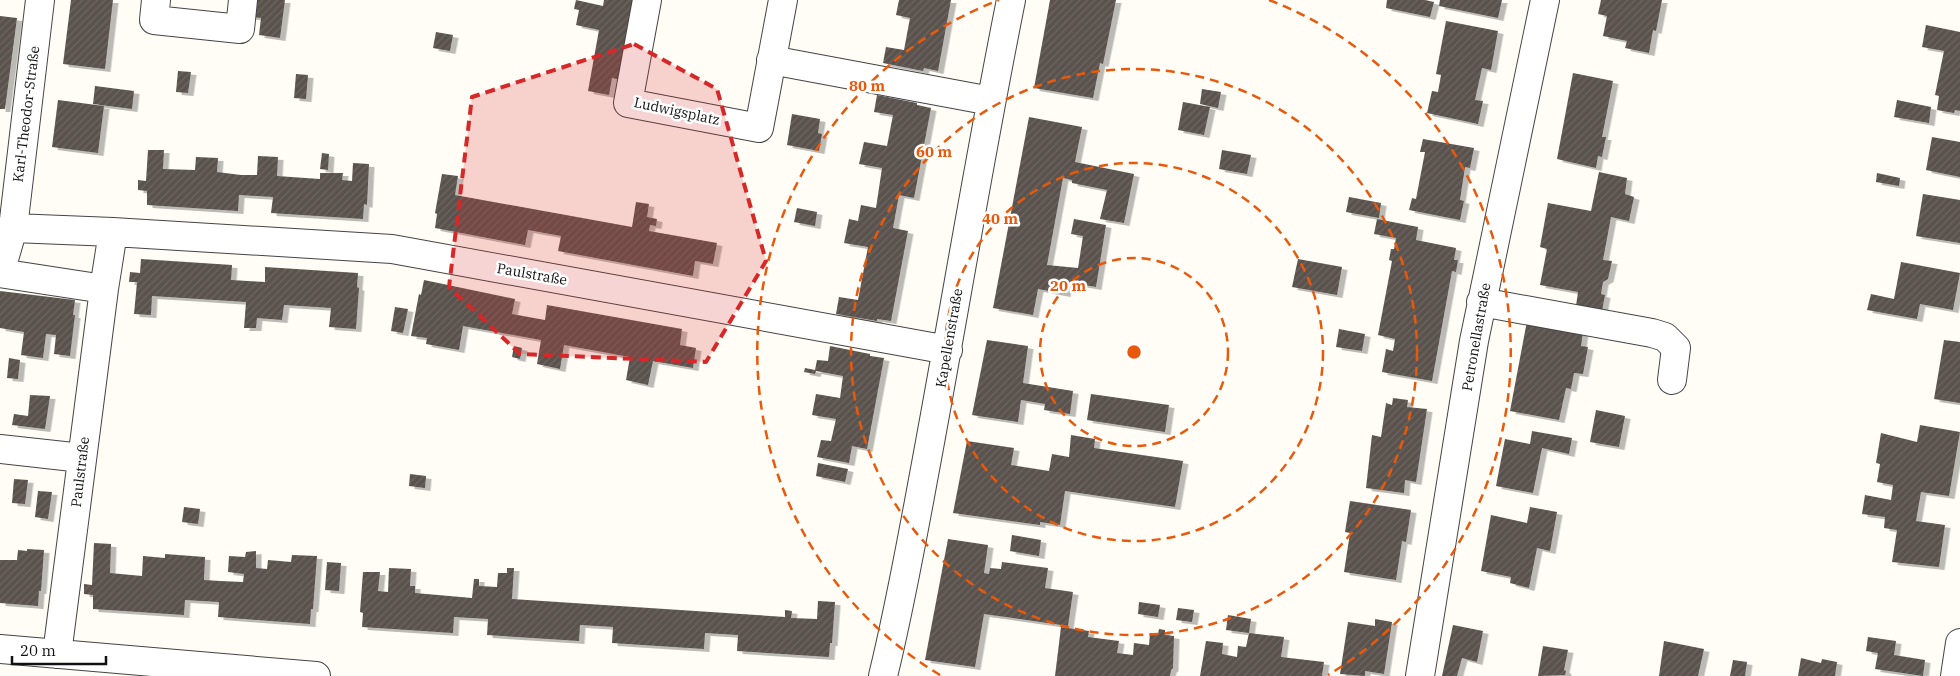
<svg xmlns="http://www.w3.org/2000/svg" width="1960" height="676" viewBox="0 0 1960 676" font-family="'IBM Plex Serif',serif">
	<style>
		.building { fill: url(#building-hatch); filter: url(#shadow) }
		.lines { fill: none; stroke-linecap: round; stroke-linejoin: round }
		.minor-casing { stroke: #444; stroke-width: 30 }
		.minor { stroke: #fff; stroke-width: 28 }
		.marked { fill: #d62828; fill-opacity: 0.2; stroke: #d62828; stroke-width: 4; stroke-dasharray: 10 6; stroke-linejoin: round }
		.ring { fill: none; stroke: #e8590c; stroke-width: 2.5; stroke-dasharray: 9 6 }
		.labels { text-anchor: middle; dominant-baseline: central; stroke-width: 5; stroke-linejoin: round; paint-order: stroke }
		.street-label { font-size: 14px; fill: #111; stroke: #fff }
		.centre { fill: #e8590c; stroke: #fff; stroke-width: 2.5 }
		.ring-label { font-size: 15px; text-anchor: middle; font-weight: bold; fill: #e8590c; stroke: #fff; stroke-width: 5; stroke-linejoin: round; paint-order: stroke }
	</style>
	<defs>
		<pattern id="building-hatch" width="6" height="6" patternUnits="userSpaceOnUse" patternTransform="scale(1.25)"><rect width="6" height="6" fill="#5a524d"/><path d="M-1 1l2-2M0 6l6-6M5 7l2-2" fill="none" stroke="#6d6662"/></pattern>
		<filter id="shadow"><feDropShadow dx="5.5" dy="3" stdDeviation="0" flood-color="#0004"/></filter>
	</defs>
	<rect width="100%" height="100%" fill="#fffdf5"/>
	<path class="building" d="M71 0H113L105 69 63 64Z
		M248 0H285L280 38 259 35 261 18 246 16Z
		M576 0 603 6 604 0H642L627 81 612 78 609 95 588 91 599 30 576 25 579 10 574 9Z
		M899 0H951L938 71 924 68 923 71 883 63 886 47 904 50 910 18 896 15Z
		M1050 0H1116L1103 64 1100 63 1093 98 1034 88Z
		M1387 0H1425L1434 2 1430 17 1386 8Z
		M1440 0H1502L1498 18 1439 6Z
		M1601 0H1662L1656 31 1653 30 1649 53 1625 48 1627 41 1603 36 1607 16 1598 14Z
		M0 16 17 18 5 109H0Z
		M1446 21 1498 31 1491 70 1482 68 1475 100 1483 101 1478 124 1427 113 1432 91 1438 92 1441 75 1436 74Z
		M1926 25 1960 32V111L1955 110 1954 113 1937 110 1939 96 1935 95 1944 51 1922 47Z
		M436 32 453 35 450 51 433 48Z
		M178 71 191 72 188 93 176 92Z
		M1573 73 1613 81 1602 137H1606L1602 157 1598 156 1596 168 1557 159Z
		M296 74 308 75 306 99 294 98Z
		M95 86 134 91 132 109 93 104Z
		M1202 89 1221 92 1218 108 1200 104Z
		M877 95 917 103V105L931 108 914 198 899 195 893 228 908 231 891 321 877 319V321L836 314 839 297 858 300 868 247 844 243 849 219 858 221 861 205 876 208 882 168 859 164 864 142 887 146 893 115 874 112Z
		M58 100 104 106 98 153 52 147Z
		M1897 100 1931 107 1929 123 1894 117Z
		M1183 102 1210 107 1204 135 1178 130Z
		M792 114 820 119 818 133 822 134 819 151 787 145Z
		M1029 117 1082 127 1075 162 1134 174 1124 223 1100 219 1107 190 1072 183V180L1063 178 1047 265 1078 268 1083 236 1071 234 1074 219 1106 225 1096 287 1067 282 1065 294 1038 289 1033 315 993 308Z
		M1932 137 1960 142V177L1926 170Z
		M1423 139 1474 148 1470 168 1465 167 1460 200 1464 201 1460 220 1409 210 1412 198 1416 199 1425 152H1420Z
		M148 150H164L163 169 195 170 196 157 218 158 217 172 241 175H257L258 156 278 157 277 176 320 179V173H343L342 180 352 181 353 163 369 164 367 205 364 204 363 219 271 213 273 197 239 195 238 211 147 205V191L138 190V180L146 181Z
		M1222 150 1251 155 1247 174 1219 169Z
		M322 153 329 154 328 170 320 169Z
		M1599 172 1627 178 1625 194 1634 197 1629 221 1611 217 1603 260 1612 261 1608 279 1603 282 1601 294 1605 295 1602 311 1576 306 1578 292 1540 285 1547 249 1540 247 1548 203 1591 211Z
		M1877 173 1900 178 1899 186 1876 182Z
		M442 174 458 176 455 195 632 227 636 202 649 204 647 217 657 219 656 226 650 225 649 231 717 243 713 264 695 261 693 276 558 251 561 236 528 230 525 245 435 228 437 214 435 213Z
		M1923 194 1960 200V243L1916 236Z
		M1349 197 1381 203 1379 218 1346 212Z
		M797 208 817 212 815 226 794 222Z
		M1377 219 1418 227 1416 240 1456 248 1454 260H1458L1456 272 1452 271 1432 381 1382 372 1386 349 1393 351 1395 339 1378 335 1392 261 1389 260 1391 249H1394L1396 238 1374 234Z
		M141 259 232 265 231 280 265 282V267L358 273 357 287 359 288 356 329 329 327 331 308 284 305 282 320 257 318 256 328H244L246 302 230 301 152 296 151 315 134 314 137 282H129L130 272 140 273Z
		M1298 259 1342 267 1337 295 1292 287Z
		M1901 262 1960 273 1953 310 1920 304 1917 319 1867 310 1871 294 1894 299Z
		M424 280 515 299 512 314 545 320 547 305 682 329 680 345 696 348 693 368 653 361 648 385 626 380 630 357 564 345 560 369 537 364 541 340 463 326 459 350 426 344 427 338 411 336 419 294 421 295Z
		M0 291 75 300 73 315H75L70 356 54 354 56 335 46 334 43 358 21 355 24 332 0 328Z
		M395 307 408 309 403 333 391 331Z
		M1527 321 1583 332 1581 346 1588 347 1583 374 1574 373 1571 389 1566 388 1559 420 1510 411Z
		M1339 329 1365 334 1362 351 1336 347Z
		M987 340 1028 346 1023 383 1073 391 1070 414 1044 410 1045 404 1021 400 1018 422 972 415Z
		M1944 340 1960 342V403L1934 399Z
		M514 346 522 348 520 359 512 357Z
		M830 346 870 354V356L884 358 867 449 852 446 849 463 817 457 821 440 831 441 836 419 812 415 816 394 840 398 843 376 816 371 815 374 804 372 805 368 815 370 817 360 828 361Z
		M9 358 20 360 18 379 7 378Z
		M1091 394 1169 405 1165 432 1087 420Z
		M30 395 50 396 45 429 12 425 14 414 28 416Z
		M1393 398 1408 400 1407 407 1427 409 1416 482 1405 480 1404 493 1366 488 1372 435 1381 437 1386 403 1392 405Z
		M1596 410 1625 416 1619 447 1590 442Z
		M1920 425 1960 432 1949 496 1921 492 1916 521 1945 525 1939 567 1892 562 1897 530 1884 528 1885 517 1862 514 1865 495 1891 500 1893 485 1877 482 1880 464 1876 463 1881 433 1917 442Z
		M1532 431 1572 438 1569 454 1542 448 1533 493 1496 486 1505 439 1530 444Z
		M1071 435 1095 439 1094 448 1183 461 1175 507 1065 491 1060 525 1040 522V525L953 513 967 441 1014 448 1011 465 1049 471 1052 454 1069 457Z
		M818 463 848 469 845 482 816 476Z
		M410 474 426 476 425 488 409 486Z
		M14 479 28 480 25 504 12 503Z
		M38 491 52 492 48 519 35 517Z
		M1350 501 1411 510 1406 542 1402 541 1396 580 1344 572 1350 533 1345 532Z
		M184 507 200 509 198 524 182 522Z
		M1530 507 1557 512 1550 551 1537 548 1529 588 1510 583 1511 577 1481 571 1491 515 1527 523Z
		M1012 535 1041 540 1039 556 1010 551Z
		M948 539 988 545 984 573 989 574 990 568 1001 569 1002 562 1048 568 1045 588 1073 592 1068 626 984 614 975 667 925 660Z
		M94 543 111 544 110 573 142 576 143 556 165 558V554L205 557 204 580 220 581 243 582 244 574 228 572 229 556 245 557 246 552 256 551V568L267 569 268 560 291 562 292 555 317 556 313 609H311L310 624 218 617 219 602 185 600 184 615 93 609V595L84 594V584L92 585Z
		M27 549 44 550 41 591H39L38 606 0 603V560H17L18 550 27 551Z
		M327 562 341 563 339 591 325 590Z
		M389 568 411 569 410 586H415V593L472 598 474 579H479V586L497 587 498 573H507V568H514L512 599 785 617V610L792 611 791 618 817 619 818 601 835 602 832 643H830L829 657 737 651 738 635 705 633 704 649 612 643 613 627 580 625 579 641 487 635 488 619 454 617 453 633 362 627 363 613 360 612 363 572H380L378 591 388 592Z
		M1139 602 1160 605 1158 617 1138 614Z
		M1178 608 1194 610 1192 622 1176 620Z
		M1228 615 1251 619 1249 633 1226 630Z
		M1375 619 1392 622 1384 674 1365 671V676L1340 674 1348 622 1375 626Z
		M1453 625 1483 631 1477 662 1462 658 1457 676H1442Z
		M1061 627 1089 631 1088 637 1119 641 1117 653 1133 655 1134 643 1149 645 1150 633 1158 634 1159 629 1165 630V635L1174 636 1173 668 1171 670 1170 676H1055Z
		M1249 633 1284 637 1281 657 1324 662 1322 676H1200L1206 641 1223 643 1222 654 1237 657 1238 646 1246 647Z
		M1868 637 1896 641 1894 655 1925 660 1923 676 1875 669 1878 653 1866 651Z
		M1664 641 1704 649 1698 676H1659Z
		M1543 646 1568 650 1564 670 1566 671 1565 675 1538 676Z
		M1801 658 1821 663 1822 659 1837 662 1835 676H1798Z
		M1733 660 1747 662 1745 676H1730Z"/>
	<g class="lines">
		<g class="minor-casing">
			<path id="minor" d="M156 0 154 20 240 29 243 0
				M647 0 628 103 759 128 783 0
				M771 60 991 101
				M13 228 40 0
				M113 232 104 289 0 273 13 228 113 232 392 249 948 350
				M1481 302 1652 333 1665 337 1676 348 1672 380
				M0 449 82 458
				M0 649 316 676
				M57 654 104 289
				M883 676C899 611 911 545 923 480 953 320 979 159 1011 0
				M1420 676 1474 341 1545 0
				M1955 676 1960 643"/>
		</g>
		<use href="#minor" class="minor"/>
	</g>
	<path class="marked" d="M634 44 717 89 766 261 706 362 520 354 449 287 472 97Z"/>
	<g class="ring">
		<circle cx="1134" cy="352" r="94"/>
		<circle cx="1134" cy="352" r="189"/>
		<circle cx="1134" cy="352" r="283"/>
		<path d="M940 675A377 377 0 0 1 999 0M1269 0A377 377 0 0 1 1328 675"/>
	</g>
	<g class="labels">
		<g class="street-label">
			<text transform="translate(677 111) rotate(12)">Ludwigsplatz</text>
			<text transform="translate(26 114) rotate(-83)">Karl-Theodor-Straße</text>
			<text transform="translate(532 274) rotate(10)">Paulstraße</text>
			<text transform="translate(1476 337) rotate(-80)">Petronellastraße</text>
			<text transform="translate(949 338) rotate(-80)">Kapellenstraße</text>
			<text transform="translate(80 472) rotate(-83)">Paulstraße</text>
		</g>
	</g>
	<circle cx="1134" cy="352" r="8" class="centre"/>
	<g class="ring-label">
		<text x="867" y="91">80 m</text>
		<text x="934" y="157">60 m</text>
		<text x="1000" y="224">40 m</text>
		<text x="1068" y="291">20 m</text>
	</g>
	<path d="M12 656v8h94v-8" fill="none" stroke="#111111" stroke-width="2.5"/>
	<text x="20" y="656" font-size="15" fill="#111111" stroke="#ffffff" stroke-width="4" paint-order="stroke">20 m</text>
</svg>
